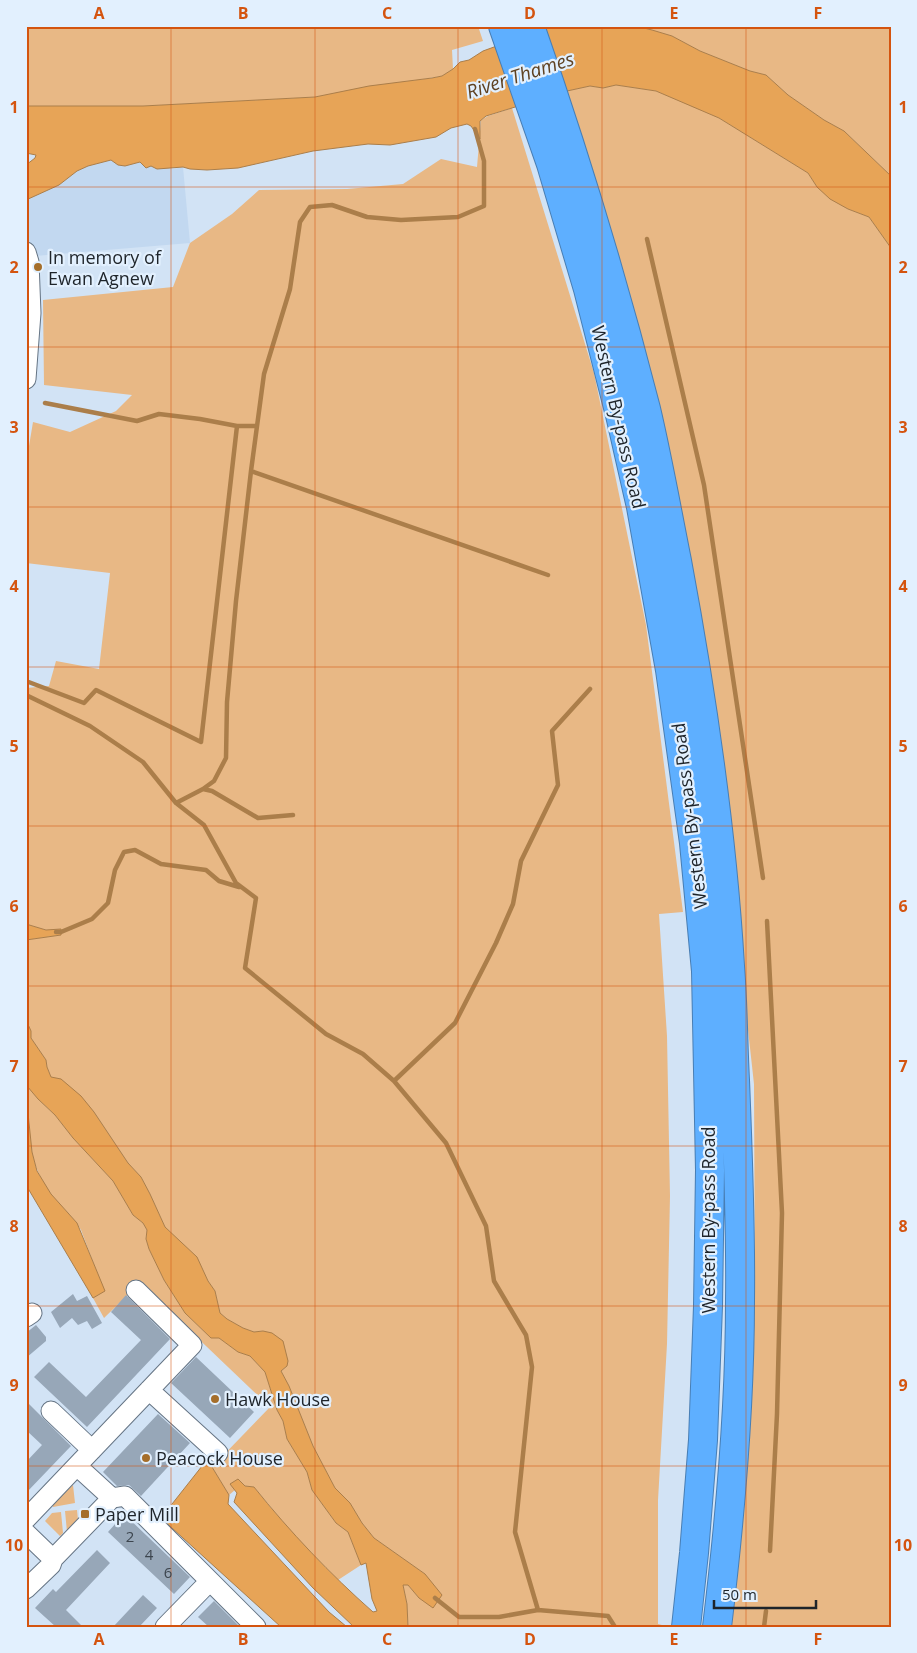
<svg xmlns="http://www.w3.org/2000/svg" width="917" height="1653" viewBox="0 0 917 1653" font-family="'Open Sans',sans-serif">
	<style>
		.built { fill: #c2d8f0 }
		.green { fill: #e8b885 }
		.water { fill: #e7a457; stroke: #ab7e4a }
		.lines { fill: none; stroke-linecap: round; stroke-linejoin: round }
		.stream { stroke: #ab7e4a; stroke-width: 4.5 }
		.building { fill: #97a7b8 }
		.minor-casing { stroke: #657484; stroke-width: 21 }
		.highway-casing { stroke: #487eb4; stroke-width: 30 }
		.minor { stroke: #fff; stroke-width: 19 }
		.highway { stroke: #5eafff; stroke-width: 28 }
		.grid { fill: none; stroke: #d4540f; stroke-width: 1; stroke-opacity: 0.55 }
		.poi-dot { fill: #a56e2a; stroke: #e2f0fe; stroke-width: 2 }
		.labels { text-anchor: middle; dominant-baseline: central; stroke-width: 4.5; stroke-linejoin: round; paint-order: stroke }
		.number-label { font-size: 15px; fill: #3c454e }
		.poi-label { font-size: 18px; fill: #1e242a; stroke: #e2f0fe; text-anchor: start }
		.street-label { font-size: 18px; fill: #1e242a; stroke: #e2f0fe }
		.water-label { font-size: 19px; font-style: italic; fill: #5f4222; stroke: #e2f0fe }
		.neatline { fill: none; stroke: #d4540f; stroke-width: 2 }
		.grid-label { font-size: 16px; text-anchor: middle; font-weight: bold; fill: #d4540f }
	</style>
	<rect width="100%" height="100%" fill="#d2e3f5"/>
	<path class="built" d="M111 160 118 165 125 166 140 162 173 169 183 167 190 243 35 256 26 255V200L59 185 77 171 88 166Z"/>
	<path class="green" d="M26 26H478L483 41 452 50 453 69 442 76 315 97 143 106H26Z
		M636 26H891V176L844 131 824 120 788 95 766 75 750 71 700 51 672 36Z
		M616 85 656 91 696 107 719 118 808 173 817 187 848 209 869 217 891 248V1627H730L737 1573 755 1296 754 1084 719 767 588 159 567 91 590 86 603 88Z
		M512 108 594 373 646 625 683 912 659 914 667 1036 670 1196 667 1344 658 1500V1624L670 1627H408L407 1604 403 1585H408L419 1598 425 1601V1574L374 1538 362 1523 350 1503 335 1488 313 1446 289 1386 281 1371 287 1366 263 1331 254 1332 243 1328 227 1319 220 1313 215 1291 208 1281 197 1258 165 1227 150 1194 141 1177 128 1163 94 1112 51 1077 47 1067 46 1060 31 1038 26 1020V940L60 935 61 930H46L26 924V688L49 686 56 661 99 669 110 573 26 563V464L33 422 70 432 116 411 132 395 44 385 43 300 173 287 190 243 232 214 259 190 347 189 403 184 441 159 477 167 481 120 488 116Z
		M26 1083 38 1099 55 1115 73 1138 113 1181 133 1215 143 1223 147 1230 146 1239 149 1249 164 1280 185 1313 211 1338H219L238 1352 250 1356 265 1372 277 1410 283 1421 287 1439 307 1472 312 1490 336 1523 348 1532 361 1565 338 1580 294 1535 254 1487 231 1484 235 1490 229 1495 212 1467 270 1407 140 1283 104 1318 93 1298 104 1291 81 1230C73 1216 60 1206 51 1194 37 1176 31 1155 29 1133 29 1126 30 1120 28 1113 26 1103 26 1093 26 1083Z
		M73 1485 75 1503 53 1507 52 1504Z
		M77 1510 78 1520 67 1532 65 1511Z
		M61 1512 63 1533 60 1536 45 1521 52 1513Z"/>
	<path class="water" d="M552 26H636L652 30 672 36 700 51 750 71 766 75 788 95 824 120 844 131 891 176V248L869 217 848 209 830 199 817 187 808 173 719 118 656 91 616 85 603 88 590 86 567 91 486 116 480 121V139L471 126 467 124 451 128 436 137 390 145 368 144 313 151 238 168 207 170 190 169 183 167 157 169 151 166 146 168 140 162 125 166 118 165 111 160 88 166 77 171 59 185 26 200V165L35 158 36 155 26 153V106H143L315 97 369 86 432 78 442 76 453 69 460 62 469 60 483 51Z
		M26 924 46 930 61 929V935L26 940Z
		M26 1020 31 1031V1038L46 1060 47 1067 51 1077 61 1079 81 1096 94 1112 128 1163 141 1177 150 1194 165 1227 197 1257 208 1281 215 1291 220 1313 227 1319 243 1328 254 1332 263 1331 272 1333 283 1341 288 1361 287 1366 281 1371 289 1386 313 1446 335 1488 350 1503 362 1523 374 1538 425 1574 442 1595 433 1608 419 1598 408 1585H403L407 1604 408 1627H354L313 1588 234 1502 237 1493 230 1484 238 1479 245 1486 254 1487C290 1532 330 1574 373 1612L377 1611 372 1599 366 1563 361 1565 348 1532 336 1523 312 1490 307 1472 287 1439 283 1421 277 1410 265 1372 250 1356 238 1352 219 1338H211L185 1313 164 1280 149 1249 146 1239 147 1230 143 1223 133 1215 113 1181 73 1138 55 1115 38 1099 27 1086Z
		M26 1107 28 1113 32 1152 37 1171 51 1194 77 1223 105 1291 93 1298 26 1185Z
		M206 1461 212 1467 229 1495 228 1504 329 1612 347 1627H281L161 1518Z"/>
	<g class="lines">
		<path class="stream" d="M647 239 704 485 763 878
			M45 403 137 421 159 414 200 419 237 426H257
			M251 471 548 575
			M26 681 84 703 96 690 201 742 237 426
			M26 695 90 726 143 762 176 803 204 825 236 883 256 898 245 968 326 1034 363 1054 394 1081 455 1023 496 943 513 904 521 861 558 785 552 731 590 689
			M203 789 214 781 226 758 227 702 236 601 251 471 264 374 290 289 300 222 310 207 332 205 367 217 401 220 458 217 484 206V161L475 129
			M176 803 203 789 212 791 258 818 293 815
			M767 921 782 1213 777 1414 770 1551
			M56 932H61L92 919 108 903 115 870 124 852 135 850 161 864 206 870 219 881 239 887
			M394 1081 446 1143 486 1226 494 1281 526 1335 532 1367 515 1532 538 1610
			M435 1598 459 1617H499L538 1610 608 1616 615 1627
			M764 1627 766 1611"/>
	</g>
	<path class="building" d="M73 1294 77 1301 87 1296 102 1323 92 1329 87 1321 78 1325 72 1318 60 1328 51 1312Z
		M126 1295 170 1339 87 1427 34 1377 49 1362 86 1397 141 1340 111 1312Z
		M36 1325 46 1337V1341L26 1358V1333Z
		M196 1357 254 1412 230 1438 171 1383Z
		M26 1401 71 1446 26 1493V1462L42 1445 26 1430Z
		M158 1414 190 1443 141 1496 129 1485 117 1486 103 1472Z
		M124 1514 190 1577 174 1594 108 1532Z
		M97 1550 110 1563 66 1610 83 1627H56L35 1608 53 1589 56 1592Z
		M143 1595 157 1608 139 1627H113Z
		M214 1601 240 1627H209L198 1617Z"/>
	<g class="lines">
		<g class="minor-casing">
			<path id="minor" d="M26 252 29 262 31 313 26 379
				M26 1317 32 1313
				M149 1390 218 1453
				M51 1411 92 1450
				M77 1466 112 1498
				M112 1498 125 1496 256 1627
				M26 1519 192 1345 136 1290
				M26 1533 53 1559
				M26 1589 51 1565 53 1559 112 1498
				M165 1627 210 1581"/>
		</g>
		<g class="highway-casing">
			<path id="highway" d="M503 26 551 164 588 289 620 415 641 507 670 670 694 843 706 971 710 1170 708 1306 703 1440 694 1553 686 1627
				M530 26C574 152 613 280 646 409 658 460 667 511 677 561 702 695 722 830 730 966 733 1004 733 1042 735 1080 738 1154 741 1227 740 1301 740 1409 730 1520 717 1627"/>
		</g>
		<use href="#minor" class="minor"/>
		<use href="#highway" class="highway"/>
	</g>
	<path class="grid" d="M171 26V1627M315 26V1627M458 26V1627M602 26V1627M746 26V1627M26 187H891M26 347H891M26 507H891M26 667H891M26 826H891M26 986H891M26 1146H891M26 1306H891M26 1466H891"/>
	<g class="poi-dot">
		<circle cx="38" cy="267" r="5"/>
		<circle cx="215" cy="1399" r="5"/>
		<circle cx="146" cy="1458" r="5"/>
		<rect x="80" y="1509" width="10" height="10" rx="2.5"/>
	</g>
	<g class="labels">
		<g class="number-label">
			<text x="130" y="1536">2</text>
			<text x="149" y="1554">4</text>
			<text x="168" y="1572">6</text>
		</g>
		<g class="poi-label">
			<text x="48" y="257">In memory of<tspan x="48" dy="21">Ewan Agnew</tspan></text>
			<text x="225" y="1399">Hawk House</text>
			<text x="156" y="1458">Peacock House</text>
			<text x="95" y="1514">Paper Mill</text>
		</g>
		<g class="street-label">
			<text transform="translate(619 417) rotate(77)">Western By-pass Road</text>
			<text transform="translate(689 816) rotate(-97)">Western By-pass Road</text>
			<text transform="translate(708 1220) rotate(-90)">Western By-pass Road</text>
		</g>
		<g class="water-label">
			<text transform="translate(520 75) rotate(-18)">River Thames</text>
		</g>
	</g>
	<rect width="917" height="1653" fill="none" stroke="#e2f0fe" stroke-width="55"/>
	<path d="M714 1600v8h102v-8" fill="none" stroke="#1e242a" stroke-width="2.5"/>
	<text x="722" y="1600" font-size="15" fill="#1e242a" stroke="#e2f0fe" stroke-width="4" paint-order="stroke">50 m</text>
	<rect x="28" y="28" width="862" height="1598" class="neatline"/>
	<g class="grid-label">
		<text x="99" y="19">A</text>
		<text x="243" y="19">B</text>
		<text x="387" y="19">C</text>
		<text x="530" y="19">D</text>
		<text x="674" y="19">E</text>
		<text x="818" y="19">F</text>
		<text x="14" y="113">1</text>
		<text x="903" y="113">1</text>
		<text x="14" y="273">2</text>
		<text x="903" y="273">2</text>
		<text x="14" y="433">3</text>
		<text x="903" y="433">3</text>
		<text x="14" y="592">4</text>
		<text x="903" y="592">4</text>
		<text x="14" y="752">5</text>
		<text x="903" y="752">5</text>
		<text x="14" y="912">6</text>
		<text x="903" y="912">6</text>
		<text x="14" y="1072">7</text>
		<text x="903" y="1072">7</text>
		<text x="14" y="1232">8</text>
		<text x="903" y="1232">8</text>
		<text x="14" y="1391">9</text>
		<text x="903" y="1391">9</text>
		<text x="14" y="1551">10</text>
		<text x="903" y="1551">10</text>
		<text x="99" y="1645">A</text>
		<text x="243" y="1645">B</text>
		<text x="387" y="1645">C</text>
		<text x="530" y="1645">D</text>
		<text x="674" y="1645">E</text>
		<text x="818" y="1645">F</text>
	</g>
</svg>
